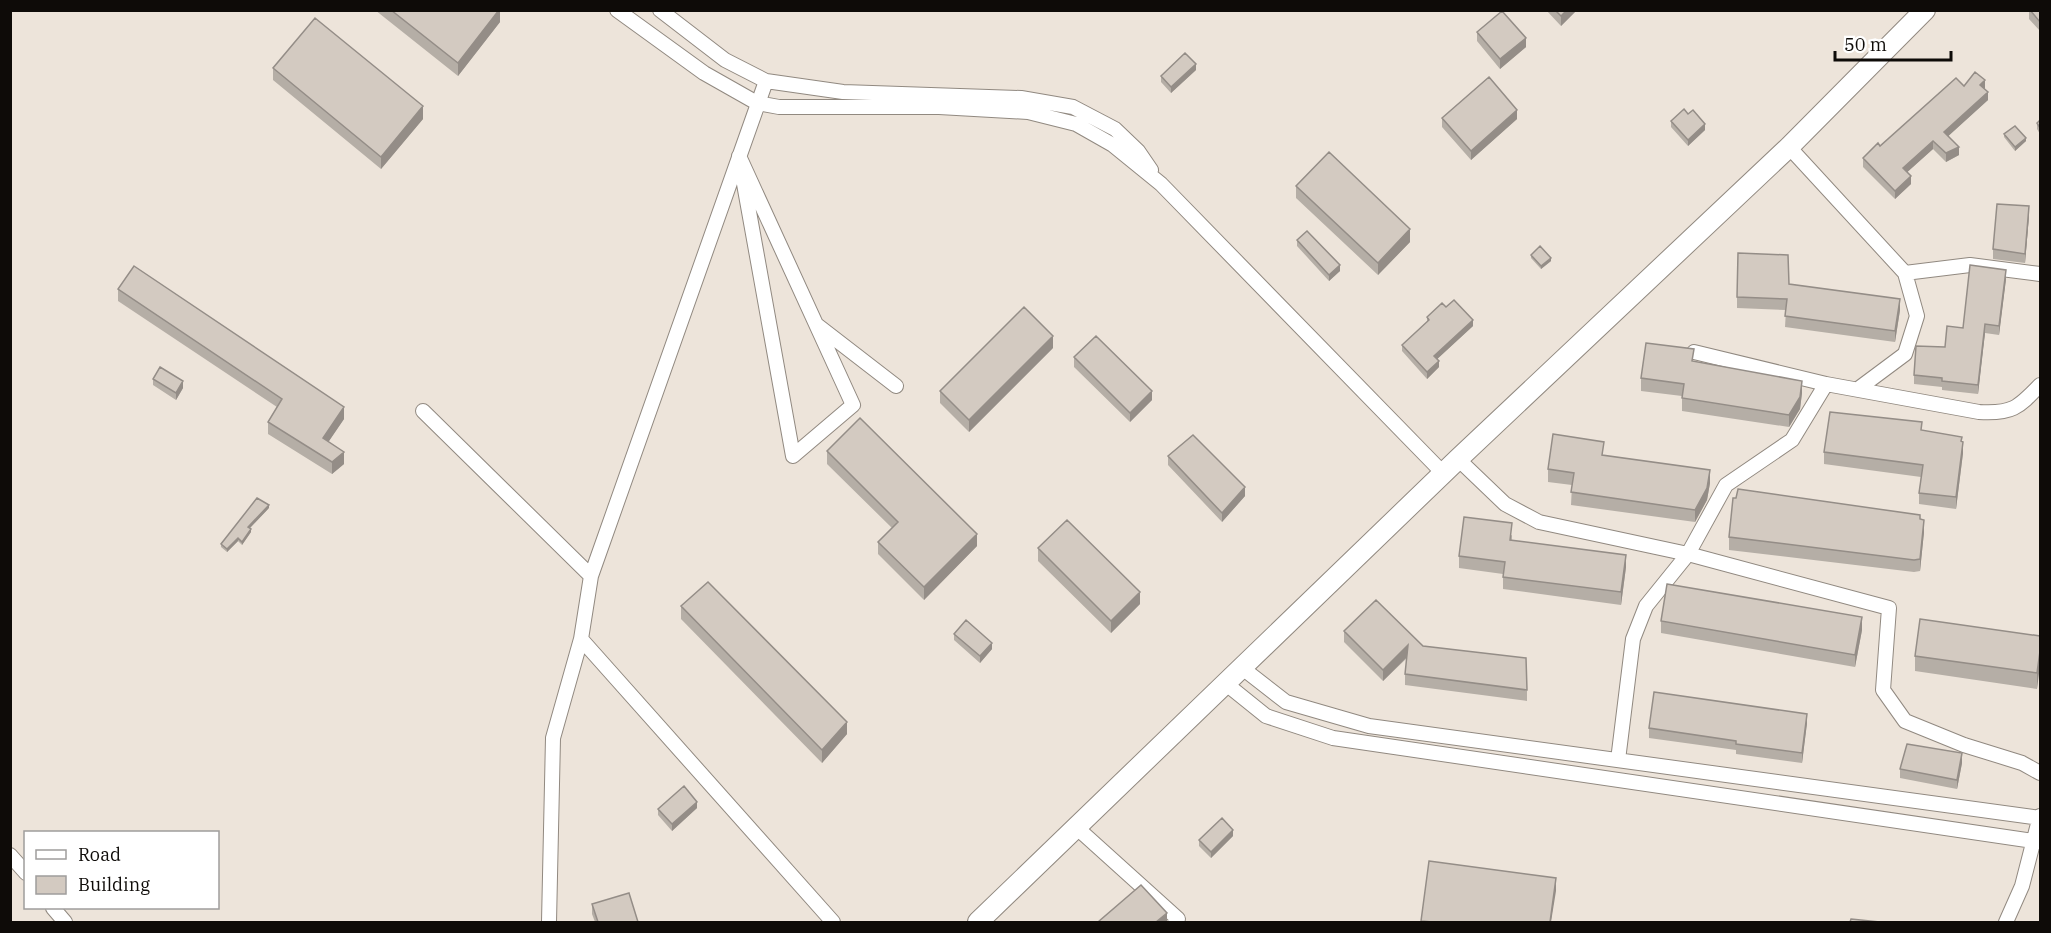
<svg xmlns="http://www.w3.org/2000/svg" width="2051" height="933" viewBox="0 0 2051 933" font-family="'IBM Plex Serif',serif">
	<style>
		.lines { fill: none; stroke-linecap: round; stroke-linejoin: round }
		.street-casing { stroke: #918980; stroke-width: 16 }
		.secondary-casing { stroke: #918980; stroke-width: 22 }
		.street { stroke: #fff; stroke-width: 14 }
		.secondary { stroke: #fff; stroke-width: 20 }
		.wall { fill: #b5aea6 }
		.shaded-wall { fill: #948d87 }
		.building { fill: #d3cac1; stroke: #948d87; stroke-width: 1.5 }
	</style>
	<rect width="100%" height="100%" fill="#ede4da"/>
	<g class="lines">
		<g class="street-casing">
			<path id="street" d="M617 10 704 73 757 103 779 107H939L1028 112 1076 124 1113 145 1161 184 1443 473
				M660 10 725 60 766 81 843 92 1021 98 1073 107 1115 129 1138 151 1151 170
				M1789 147 1905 273 1917 316 1905 354 1858 389
				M739 156 853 405 793 456Z
				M1905 273 1970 265 2040 274
				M817 325 896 386
				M1694 352 1826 384 1979 412C2012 414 2018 408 2040 385
				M423 411 591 576
				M1458 459 1505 504 1539 522 1688 554 1889 608 1883 690 1905 721 1964 745 2022 763 2040 773
				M581 639 833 922
				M1241 667 1286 702 1369 726 2040 818
				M1225 683 1266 716 1333 738 2040 842
				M1618 760 1633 639 1646 606 1688 554 1726 485 1792 440 1826 384
				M1076 827 1178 919 1175 922
				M10 855 26 873
				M53 908 65 922
				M549 922 553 738 581 639 591 576 766 81
				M2006 922 2022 886 2040 816"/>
		</g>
		<g class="secondary-casing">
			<path id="secondary" d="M978 922 1458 459 1789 147 1925 10"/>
		</g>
		<use href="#street" class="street"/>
		<use href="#secondary" class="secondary"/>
	</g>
	<path class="wall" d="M375 10H500V22L458 76Z
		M1546 10H1577L1561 26Z
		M2029 10H2040V31L2029 19Z
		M1477 32 1526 47 1500 69 1477 41Z
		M273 68 423 119 381 169 273 80Z
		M1196 70 1171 93 1161 82V76Z
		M1964 86 1985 88 1984 89 1988 100 1948 136 1959 155 1946 162 1933 149 1907 172 1911 184 1895 199 1863 167V158Z
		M1442 118 1517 119 1471 160 1442 127Z
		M2040 120V134L2037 129V123Z
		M1671 121 1705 130 1688 146 1671 127Z
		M2004 134 2026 141 2015 151 2004 137Z
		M1296 186 1410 242 1378 275 1296 198Z
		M2029 216 2025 263 1993 259V249Z
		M1297 240 1340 271 1329 281 1297 246Z
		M1531 255 1551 261 1541 269 1531 258Z
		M2006 279 1999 335 1985 333 1978 394 1942 390V387L1914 384V375L1945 347Z
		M1789 284 1900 310 1895 342 1785 327 1786 310 1737 308V297Z
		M118 289 344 419 328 442 344 464 332 474 268 434V422L277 407 118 301Z
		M1446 307 1473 326 1437 359 1439 367 1427 379 1402 351V345L1427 322V317Z
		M1053 348 969 432 940 403V391Z
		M1074 357 1152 400 1130 422 1074 367Z
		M1694 361 1802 393 1800 409 1789 427 1682 411V396L1641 391V378Z
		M153 379 183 388 176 400 153 385Z
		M1922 430 1962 441 1963 453 1956 509 1919 504V493L1921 477 1824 464V452Z
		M827 451 977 546 924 600 878 554V542L892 528 827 464Z
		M1168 456 1245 496 1222 522 1168 465Z
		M1604 456 1710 483 1707 500 1695 522 1571 505 1572 485 1548 482V469Z
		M269 508 250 528 251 532 242 545 238 541 227 552 221 547V544Z
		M1920 519 1924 532 1920 571 1914 572 1729 550V537Z
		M1512 535V540L1626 567 1621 605 1503 589V574L1459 568V556Z
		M1038 548 1140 604 1111 633 1038 561Z
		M681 606 847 734 822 763 681 619Z
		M1661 621 1862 630 1855 667 1661 633Z
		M1344 631 1423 646 1527 690V701L1405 685V674L1407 658 1383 681 1344 642Z
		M954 634 992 649 980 663 954 640Z
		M2040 636 2037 689 1915 671V656Z
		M1807 723 1802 763 1736 754V750L1649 738V728Z
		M1962 763 1957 789 1900 778V769Z
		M697 808 672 831 658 815V809Z
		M1233 836 1211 858 1199 846V840Z
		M592 904 638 922H595L592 914Z"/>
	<path class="shaded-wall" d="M499 10H500V22L458 76V63Z
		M1567 10H1577L1561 26V16Z
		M1526 38V47L1500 69V59Z
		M1196 64V70L1171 93V87Z
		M1985 80V88L1980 94V85Z
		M1988 92V100L1944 140V132Z
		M423 106V119L381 169V157Z
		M1517 110V119L1471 160V151Z
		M1705 124V130L1688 146V140Z
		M2026 138V141L2015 151V147Z
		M1933 141V149L1903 176V168Z
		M1959 147V155L1946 162V153Z
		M1911 176V184L1895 199V191Z
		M2029 206V216L2025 263V254Z
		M1410 229V242L1378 275V263Z
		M1551 258V261L1541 269V266Z
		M1340 265V271L1329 281V275Z
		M2006 270V279L1999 335V326Z
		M1900 299V310L1895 342V331Z
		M1473 320V326L1434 362V356Z
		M1985 324V333L1978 394V385Z
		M1053 336V348L969 432V420Z
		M1439 361V367L1427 379V372Z
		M183 381V388L176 400V393Z
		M1802 381V393L1800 409 1789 427V415Z
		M1152 391V400L1130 422V413Z
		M344 407V419L323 450V438Z
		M1963 442V453L1956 509V497Z
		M344 452V464L332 474V462Z
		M1710 470V483L1707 500 1695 522V510Z
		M1245 487V496L1222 522V513Z
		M269 505V508L248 530V527Z
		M1924 520V532L1920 571V559Z
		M251 529V532L242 545V542Z
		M977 534V546L924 600V587Z
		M238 538V541L227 552V549Z
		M1626 555V567L1621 605V592Z
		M1140 592V604L1111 633V621Z
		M1862 617V630L1855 667V655Z
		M992 643V649L980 663V656Z
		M1408 645V656L1383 681V670Z
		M2040 651V666L2037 689V673Z
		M1807 714V723L1802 763V753Z
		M847 722V734L822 763V750Z
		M1962 753V763L1957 789V780Z
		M697 802V808L672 831V824Z
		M1233 830V836L1211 858V852Z
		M1556 878V891L1551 922H1550Z
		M1167 913V922H1156Z"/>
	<path class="building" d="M391 10H499L458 63Z
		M1555 10H1567L1561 16Z
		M2030 10H2040V22Z
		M1502 11 1526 38 1500 59 1477 32Z
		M315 18 423 106 381 157 273 68Z
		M1185 53 1196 64 1171 87 1161 76Z
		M1975 72 1985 80 1980 85 1988 92 1944 132 1959 147 1946 153 1933 141 1903 168 1911 176 1895 191 1863 158 1878 143 1880 146 1956 78 1964 86Z
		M1489 77 1517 110 1471 151 1442 118Z
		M1684 109 1688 114 1693 110 1705 124 1688 140 1671 121Z
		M2040 120V128L2037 123Z
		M2015 126 2026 138 2015 147 2004 134Z
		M1329 152 1410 229 1378 263 1296 186Z
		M1997 204 2029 206 2025 254 1993 249Z
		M1307 231 1340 265 1329 275 1297 240Z
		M1540 246 1551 258 1541 266 1531 255Z
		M1738 253 1788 255 1789 284 1900 299 1895 331 1785 316 1787 299 1737 297Z
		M1970 265 2006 270 1999 326 1985 324 1978 385 1942 381V378L1914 375 1916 346 1945 347 1947 326 1963 328Z
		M134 266 344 407 323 438 344 452 332 462 268 422 282 399 118 289Z
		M1454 300 1473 320 1434 356 1439 361 1427 372 1402 345 1429 320 1427 317 1442 303 1446 307Z
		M1024 307 1053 336 969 420 940 391Z
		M1096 336 1152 391 1130 413 1074 357Z
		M1646 343 1694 349 1692 361 1802 381 1800 397 1789 415 1682 398 1684 384 1641 378Z
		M160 367 183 381 176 393 153 379Z
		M1830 412 1922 422 1921 430 1962 437 1961 441 1963 442 1956 497 1919 493 1923 465 1824 452Z
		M860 418 977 534 924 587 878 542 898 522 827 451Z
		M1553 434 1604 442 1602 455 1710 470 1707 488 1695 510 1571 492 1574 473 1548 469Z
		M1193 435 1245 487 1222 513 1168 456Z
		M1738 489 1920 515V519L1924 520 1920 559 1914 560 1729 537 1733 498H1736Z
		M257 498 269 505 248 527 251 529 242 542 238 538 227 549 221 544Z
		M1464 517 1512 523 1510 540 1626 555 1621 592 1503 577 1505 562 1459 556Z
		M1067 520 1140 592 1111 621 1038 548Z
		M708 582 847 722 822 750 681 606Z
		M1667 584 1862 617 1855 655 1661 621Z
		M1376 600 1423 646 1526 658 1527 690 1405 674 1408 645 1383 670 1344 631Z
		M1920 619 2040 636V651L2037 673 1915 656Z
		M966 620 992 643 980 656 954 634Z
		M1654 692 1807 714 1802 753 1736 744V741L1649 728Z
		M1907 744 1962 753 1957 780 1900 769Z
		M684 786 697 802 672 824 658 809Z
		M1222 818 1233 830 1211 852 1199 840Z
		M1429 861 1556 878 1550 922H1433L1421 921Z
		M1141 885 1167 913 1156 922H1098Z
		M629 893 638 922H598L592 904Z
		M1851 919 1880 922H1850Z"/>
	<rect width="2051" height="933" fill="none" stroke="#0e0b08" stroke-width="24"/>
	<rect x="24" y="831" width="195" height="78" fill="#ffffff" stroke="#9f9d9c" stroke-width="1.5"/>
	<rect x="36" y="850" width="30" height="9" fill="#ffffff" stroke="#9f9d9c" stroke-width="1.5"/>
	<text x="78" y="861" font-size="18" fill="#0e0b08">Road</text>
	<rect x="36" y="876" width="30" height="18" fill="#d3cac1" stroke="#9f9d9c" stroke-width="1.5"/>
	<text x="78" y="891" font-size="18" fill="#0e0b08">Building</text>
	<path d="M1835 51v9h116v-9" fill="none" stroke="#0e0b08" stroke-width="3"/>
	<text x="1844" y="51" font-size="18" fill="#0e0b08" stroke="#ffffff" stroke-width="4.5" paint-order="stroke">50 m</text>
</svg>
